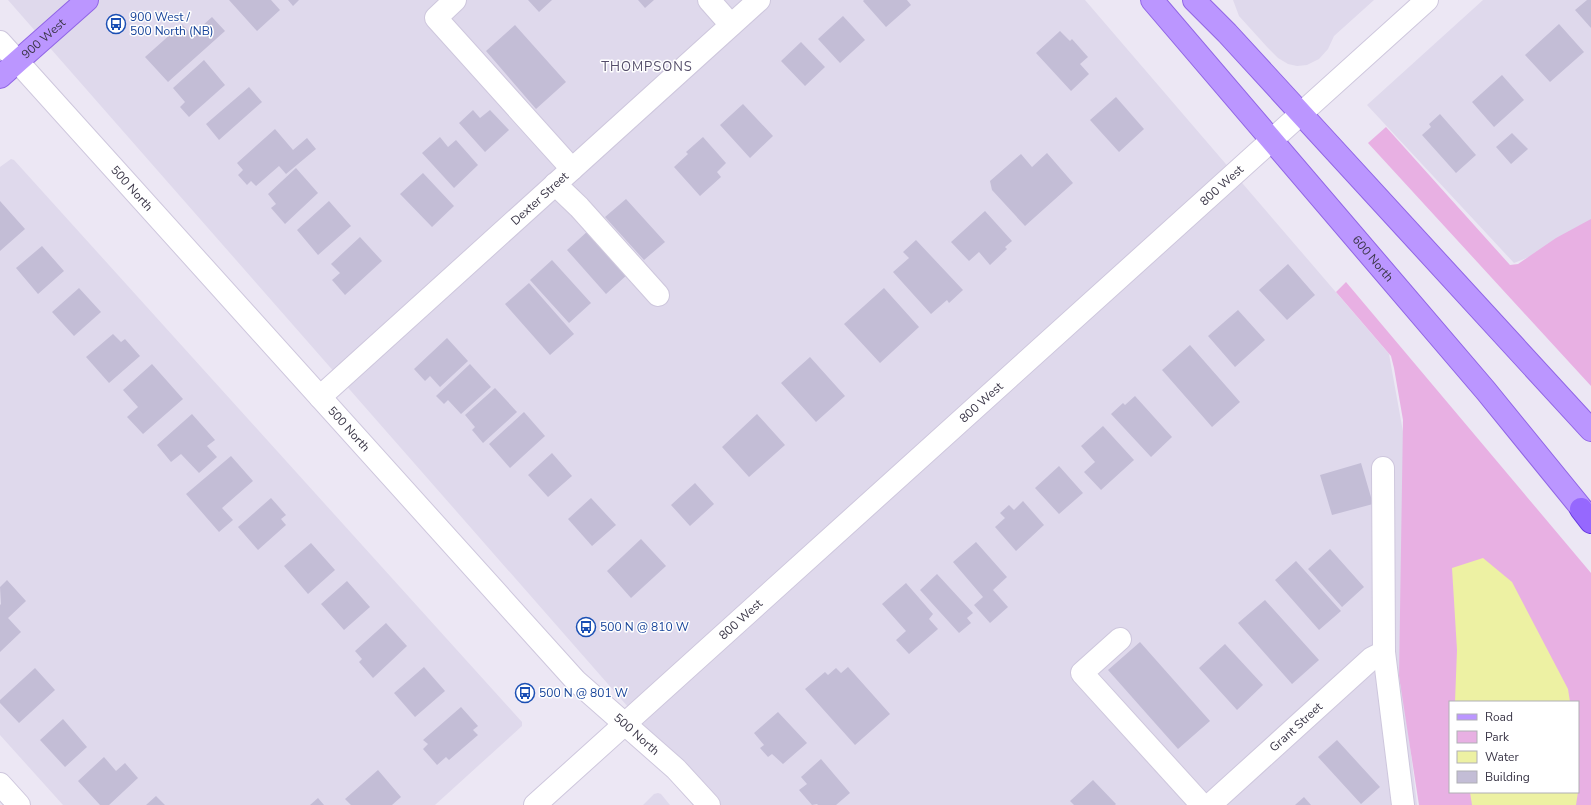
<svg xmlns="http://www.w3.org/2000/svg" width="1591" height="805" viewBox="0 0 1591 805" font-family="'Nunito Sans',sans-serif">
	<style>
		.residential { fill: #dfd9ec }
		.green { fill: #e8b0e3; fill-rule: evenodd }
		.water { fill: #edf1a3 }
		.building { fill: #c3bdd6 }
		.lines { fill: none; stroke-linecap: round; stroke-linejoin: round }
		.minor-casing { stroke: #cec7dd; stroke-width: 24 }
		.major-casing { stroke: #9065e5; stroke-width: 24 }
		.highway-casing { stroke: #6537de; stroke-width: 24 }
		.minor { stroke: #fff; stroke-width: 22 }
		.major { stroke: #bb96ff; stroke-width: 22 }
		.highway { stroke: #9668fe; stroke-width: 22 }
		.labels { text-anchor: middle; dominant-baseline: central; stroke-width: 3; stroke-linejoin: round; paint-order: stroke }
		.transit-label { font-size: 12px; fill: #164399; stroke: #fff; text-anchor: start }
		.street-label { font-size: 12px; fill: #3a3647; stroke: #fff }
		.neighbourhood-label { font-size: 13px; letter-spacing: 1px; fill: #544d6a; stroke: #fff }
	</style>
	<rect width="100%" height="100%" fill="#ece7f4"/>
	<path class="residential" d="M8 0H1085L1389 354 1405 443 1401 669 1417 805H714Z
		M1233 0H1374L1334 36 1328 49 1319 59 1307 65 1297 66 1288 64 1278 58 1268 48 1239 16Z
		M1483 0H1591V232L1514 263 1367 105Z
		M11 159 14 160 522 722V726L435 805H63L0 735V167Z
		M658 793 661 794 670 805H643L654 794Z"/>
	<path class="green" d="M1386 127 1510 265 1518 264 1556 238 1591 219V386L1368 143Z
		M1346 282 1591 573V805H1419L1399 676 1403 420 1394 368 1391 356 1336 292ZM1450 702H1578V792H1450Z"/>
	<path class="water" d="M1483 558 1512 582 1568 689 1570 702H1455L1457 650 1452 568Z
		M1470 792H1578L1576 805H1472Z"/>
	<path class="building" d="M229 0H271L280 10 257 31Z
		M288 0H299L293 6Z
		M528 0H552L539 12Z
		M638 0H654L645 8Z
		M864 0H907L911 5 886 27 863 1Z
		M1587 0H1591V28L1575 10Z
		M843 16 865 40 840 63 818 39Z
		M212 17 225 31 168 82 145 57 182 24 192 35Z
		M1559 24 1584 52 1550 82 1525 55Z
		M515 25 566 82 536 109 486 51Z
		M1060 31 1070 41 1072 39 1088 57 1080 64 1089 74 1071 91 1036 53Z
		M801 42 825 67 805 86 781 61Z
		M204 60 225 85 189 117 180 107 185 102 173 88Z
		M1502 75 1524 100 1494 127 1472 102Z
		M249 87 262 102 219 140 206 124Z
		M1116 97 1144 129 1119 152 1090 120Z
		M743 104 773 136 750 158 720 125Z
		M473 110 480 118 490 110 509 130 485 152 459 123Z
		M1440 114 1476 155 1456 173 1422 135 1431 127 1429 124Z
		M275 129 293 150 307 138 316 149 286 174 279 166 256 186 251 181 247 185 238 175 243 170 237 163Z
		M1512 133 1528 149 1511 164 1496 147Z
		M440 137 448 147 456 140 478 165 454 188 422 153Z
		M703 137 726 163 717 172 721 177 700 196 674 167 688 154 686 152Z
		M1047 153 1073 183 1025 226 992 190 990 181 1021 154 1032 167Z
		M296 168 318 193 285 224 271 208 276 204 268 194Z
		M423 173 454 206 432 227 400 194Z
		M626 199 665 242 644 260 605 217Z
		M0 201 25 229 0 251Z
		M329 201 351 226 318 255 297 230Z
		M985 211 1012 241 1005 247 1007 249 990 265 979 252 969 261 951 242Z
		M589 230 628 274 606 294 567 250Z
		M360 237 382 261 345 295 332 280 340 273 331 264Z
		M916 240 963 290 949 303 947 300 931 314 893 272 909 258 903 252Z
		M42 246 64 271 38 294 16 268Z
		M552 260 591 303 569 323 530 280Z
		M1288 264 1315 295 1287 320 1259 290Z
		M529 283 574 334 550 355 505 304Z
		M79 288 101 312 74 336 52 312Z
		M884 288 919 327 880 363 844 324Z
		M1238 310 1265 340 1235 367 1208 336Z
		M113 334 121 342 125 339 140 356 109 383 86 357Z
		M447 338 468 361 440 387 430 376 425 381 414 369Z
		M1190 345 1240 402 1212 427 1162 370Z
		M810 357 845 396 816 422 781 383Z
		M152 364 183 399 143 434 127 417 138 407 123 390Z
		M470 364 491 387 461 414 448 400 444 404 436 396Z
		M495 388 517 412 483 443 472 430 475 427 465 415Z
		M1135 396 1172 437 1151 457 1111 414 1123 403 1125 405Z
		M524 412 545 436 510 468 489 444Z
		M192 414 215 440 207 446 217 457 199 473 181 454 171 462 157 445Z
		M757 414 785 445 749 477 722 447Z
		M1103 426 1134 460 1101 490 1084 472 1095 462 1081 446Z
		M552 453 572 476 548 497 528 475Z
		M231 456 253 481 222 508 233 520 219 532 186 494Z
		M1361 463 1373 504 1332 515 1320 475Z
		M1059 466 1083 493 1059 514 1035 488Z
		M695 483 714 504 690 526 671 505Z
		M271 498 286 515 281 519 286 525 258 550 238 527Z
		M591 498 616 525 592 546 568 519Z
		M1023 501 1044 525 1016 551 995 527 1005 518 1000 513 1009 505 1014 510Z
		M641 539 666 566 631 598 607 571Z
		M976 542 1007 577 993 590 1008 607 990 623 974 605 983 597 953 562Z
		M311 543 335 570 308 594 284 566Z
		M1330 549 1364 587 1342 607 1308 569Z
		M1296 561 1341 611 1319 630 1275 580Z
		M937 574 973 613 967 618 971 623 959 633 920 590Z
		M7 580 26 601 8 618 21 632 0 652V605L1 604 0 587Z
		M347 581 370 607 344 630 321 604Z
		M906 583 933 614 929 619 938 629 909 654 896 640 906 631 882 604Z
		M1265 600 1319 660 1292 684 1238 623Z
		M386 623 407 646 373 678 359 662 362 659 355 651Z
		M1140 642 1210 721 1178 749 1108 670Z
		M1225 644 1263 685 1237 710 1199 668Z
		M424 667 445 691 415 717 394 693Z
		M848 667 890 714 855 745 805 689 825 672 828 675 836 668 841 673Z
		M35 668 55 690 19 723 0 703V700Z
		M461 707 478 726 473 730 478 735 449 760 446 757 437 765 423 749 428 744 423 740Z
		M778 712 807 743 783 764 772 754 768 757 760 748 764 745 754 733Z
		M63 719 87 747 65 767 40 740Z
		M1337 740 1380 787 1361 804 1318 757Z
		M104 757 116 771 125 763 138 778 109 805H100L78 781Z
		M821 759 850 793 836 805H818L817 804 812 805 799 790 807 784 801 777Z
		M378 770 401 797 392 805H351L345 799Z
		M1093 780 1116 804 1115 805H1074L1070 801Z
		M156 796 165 805H146Z
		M1304 797 1311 805H1295Z
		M318 798 324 805H310Z"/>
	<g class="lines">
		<g class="minor-casing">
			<g id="minor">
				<path d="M455 0 436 18 572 169"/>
				<path d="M709 0 731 25"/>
				<path id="s1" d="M0 42 576 681 676 769 709 805"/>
				<path d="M555 184 579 207 658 295"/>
				<path id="s2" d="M320 397 759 0"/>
				<path d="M1383 468 1384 652 1403 805"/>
				<path d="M1120 639 1082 673 1202 805"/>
				<path d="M0 784 19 805"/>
				<path id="s3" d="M535 805 1427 0"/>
				<path id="s4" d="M1210 805 1372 658 1384 652"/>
			</g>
		</g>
		<g class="major-casing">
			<g id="major">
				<path id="s5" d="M1152 0 1486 391 1591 520"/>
				<path d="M1194 0 1227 33 1591 430"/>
				<path id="s6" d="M0 77 87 0"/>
			</g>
		</g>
		<g class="highway-casing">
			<path id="highway" d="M1581 509 1591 522"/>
		</g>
		<use href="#minor" class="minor"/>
		<use href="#major" class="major"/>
		<use href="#highway" class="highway"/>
	</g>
	<defs>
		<g id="bus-ring" transform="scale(1)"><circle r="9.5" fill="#fff" stroke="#1a4fb4" stroke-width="1.5"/><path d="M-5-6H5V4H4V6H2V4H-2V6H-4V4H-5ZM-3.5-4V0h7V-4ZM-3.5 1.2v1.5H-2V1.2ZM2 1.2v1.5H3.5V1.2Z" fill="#1a4fb4"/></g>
	</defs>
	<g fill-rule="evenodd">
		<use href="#bus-ring" x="116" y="24"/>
		<use href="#bus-ring" x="586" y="627"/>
		<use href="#bus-ring" x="525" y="693"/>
	</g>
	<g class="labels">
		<g class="transit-label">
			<text x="130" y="17">900 West /<tspan x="130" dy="14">500 North (NB)</tspan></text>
			<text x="600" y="627">500 N @ 810 W</text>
			<text x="539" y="693">500 N @ 801 W</text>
		</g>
		<g class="street-label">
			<text stroke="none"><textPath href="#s6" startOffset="58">900 West</textPath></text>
			<text stroke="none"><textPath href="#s3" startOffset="925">800 West</textPath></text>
			<text stroke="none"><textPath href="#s1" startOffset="197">500 North</textPath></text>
			<text stroke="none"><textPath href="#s2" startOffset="296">Dexter Street</textPath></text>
			<text stroke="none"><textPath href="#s5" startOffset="340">600 North</textPath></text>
			<text stroke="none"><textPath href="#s3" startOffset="601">800 West</textPath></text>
			<text stroke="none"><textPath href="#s1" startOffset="521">500 North</textPath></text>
			<text stroke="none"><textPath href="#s3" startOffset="277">800 West</textPath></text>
			<text stroke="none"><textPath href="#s4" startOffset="116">Grant Street</textPath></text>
			<text stroke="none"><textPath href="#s1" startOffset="941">500 North</textPath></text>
		</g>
		<g class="neighbourhood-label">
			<text x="647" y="67">THOMPSONS</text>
		</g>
	</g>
	<rect x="1449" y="701" width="130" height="92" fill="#ffffff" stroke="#b0afb5"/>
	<rect x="1457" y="714" width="20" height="6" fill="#bb96ff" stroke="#b0afb5"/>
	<text x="1485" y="721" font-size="12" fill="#3a3647">Road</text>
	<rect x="1457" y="731" width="20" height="12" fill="#e8b0e3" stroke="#b0afb5"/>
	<text x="1485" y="741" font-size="12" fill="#3a3647">Park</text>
	<rect x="1457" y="751" width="20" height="12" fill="#edf1a3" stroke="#b0afb5"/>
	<text x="1485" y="761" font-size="12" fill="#3a3647">Water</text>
	<rect x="1457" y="771" width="20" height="12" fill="#c3bdd6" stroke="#b0afb5"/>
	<text x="1485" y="781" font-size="12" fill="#3a3647">Building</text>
</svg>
